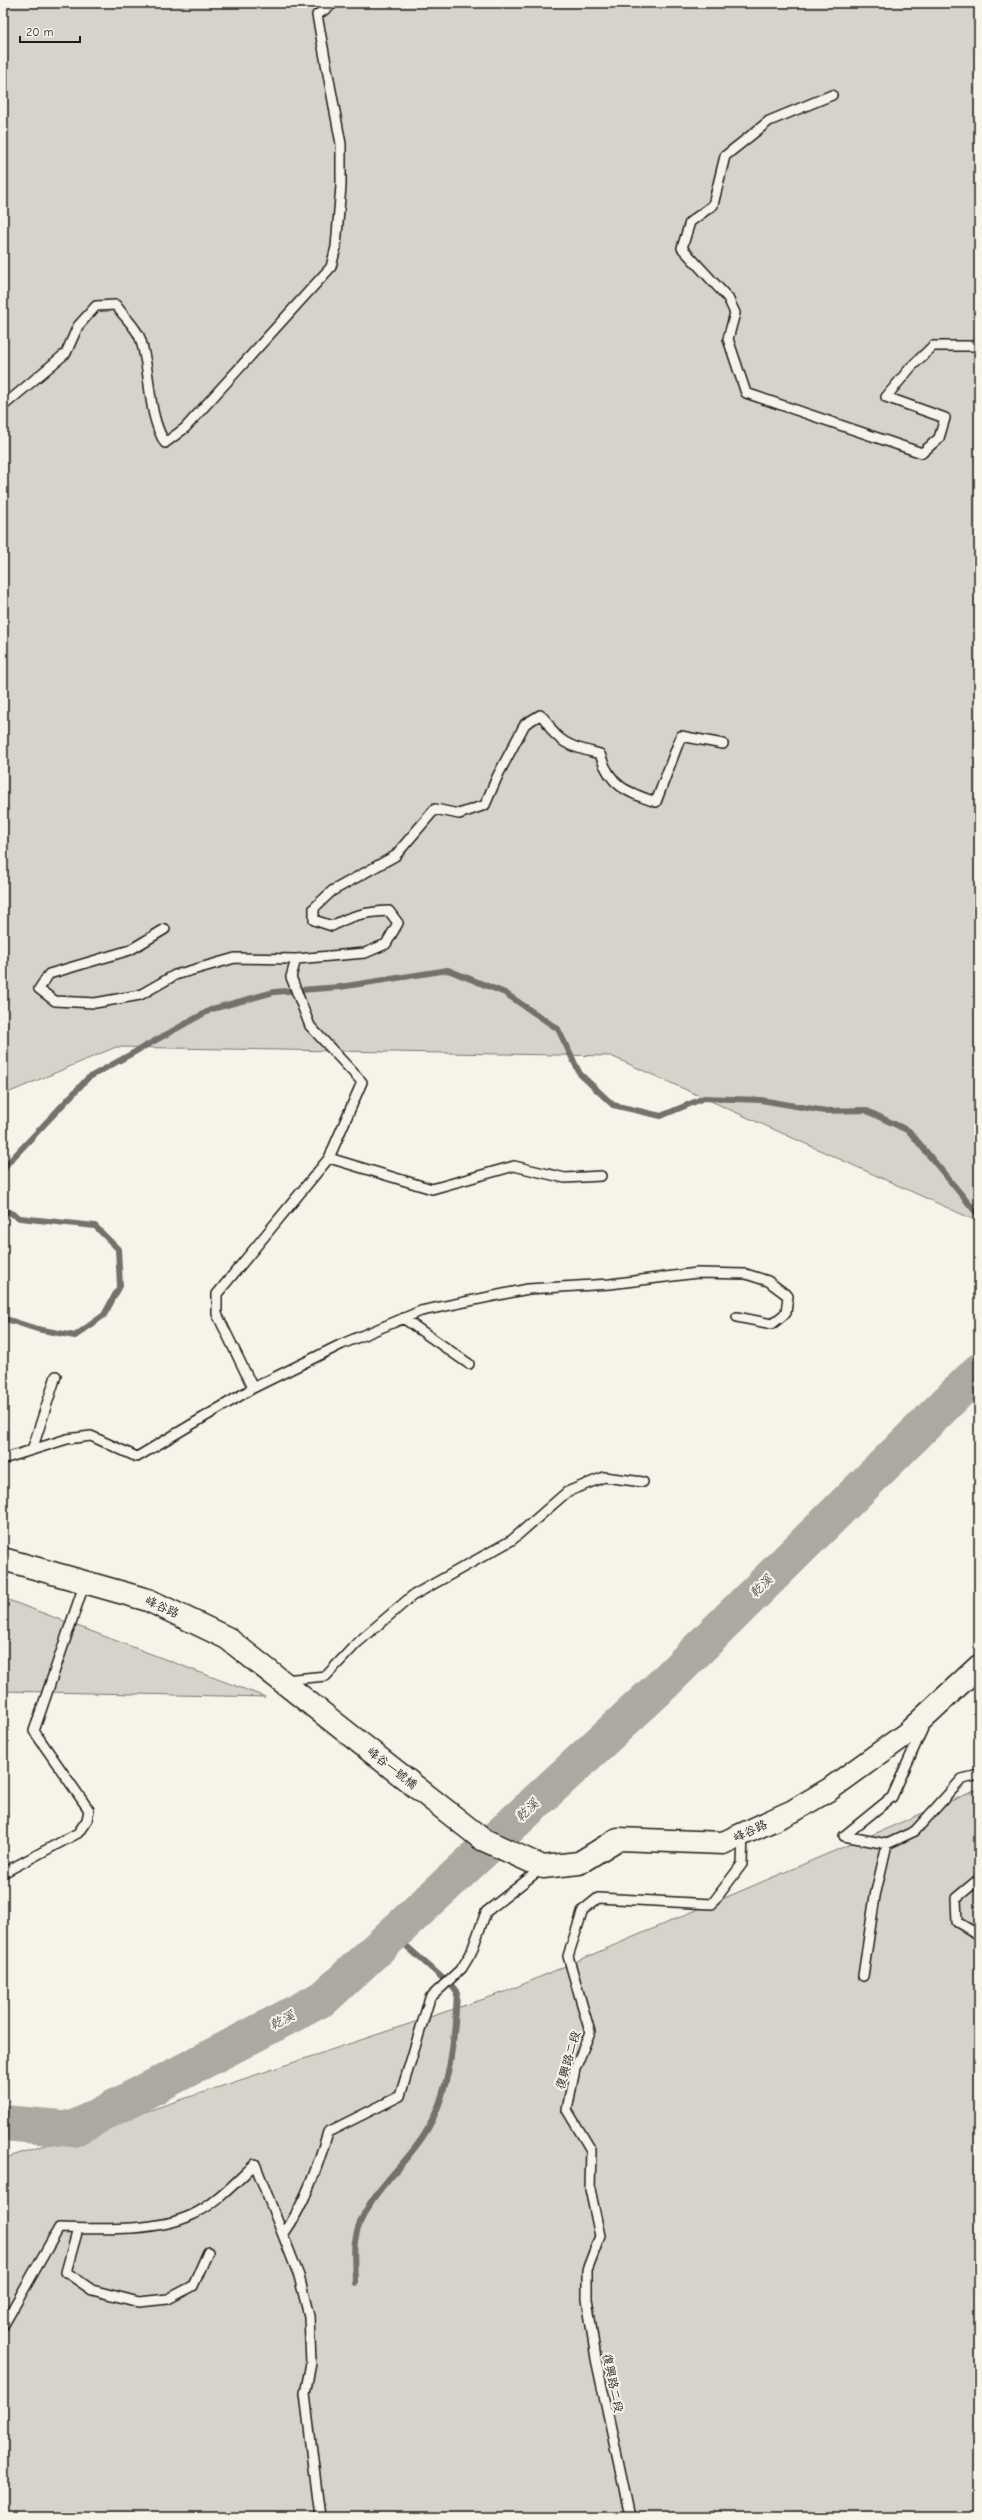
<svg xmlns="http://www.w3.org/2000/svg" width="982" height="2520" viewBox="0 0 982 2520" font-family="'Comic Neue','LXGW WenKai TC',sans-serif">
	<style>
		.green { fill: #d7d3cb; stroke: #7a7874 }
		.lines { fill: none; stroke-linecap: round; stroke-linejoin: round }
		.stream { stroke: #72716c; stroke-width: 6 }
		.river { stroke: #aca9a2; stroke-width: 36 }
		.lane-casing { stroke: #1c1c1c; stroke-width: 12 }
		.secondary-casing { stroke: #1c1c1c; stroke-width: 25 }
		.lane { stroke: #f7f3e8; stroke-width: 9 }
		.secondary { stroke: #f7f3e8; stroke-width: 22 }
		.labels { text-anchor: middle; dominant-baseline: central; stroke-width: 4; stroke-linejoin: round; paint-order: stroke }
		.street-label { font-size: 12px; fill: #1c1c1c; stroke: #f7f3e8 }
		.water-label { font-size: 13px; font-style: italic; fill: #565452; stroke: #f7f3e8 }
	</style>
	<rect width="100%" height="100%" fill="#f7f3e8"/>
	<filter id="ink" filterUnits="userSpaceOnUse"><feTurbulence type="fractalNoise" baseFrequency=".025" numOctaves="2"/><feDisplacementMap in="SourceGraphic" scale="8" xChannelSelector="R" yChannelSelector="G"/><feConvolveMatrix kernelMatrix="1 2 1 2 8 2 1 2 1" color-interpolation-filters="sRGB"/></filter>
	<g filter="url(#ink)">
		<path class="green" d="M3 3H979V1222L611 1056 116 1047 3 1095Z
			M3 1598 265 1697 3 1691Z
			M979 1789V2517H3V2159L505 1992Z"/>
		<g class="lines">
			<path class="stream" d="M3 1171 7 1164 88 1078 212 1009 274 992 340 987 448 970 505 993 558 1029 580 1074 613 1105 661 1116 704 1098 761 1100 825 1111 865 1110 909 1131 979 1216
				M3 1209 20 1218 95 1226 118 1249 120 1286 104 1315 75 1336 37 1329 3 1318
				M355 2283C355 2270 353 2254 355 2241 362 2197 402 2170 424 2135 450 2095 455 2036 457 1991L393 1934"/>
			<path class="river" d="M3 2123 73 2129 324 1998 658 1689 979 1371"/>
			<g class="lane-casing">
				<path id="lane" d="M832 95 769 121 725 156 713 205 690 222 682 248 728 298 735 313 728 339 746 393 922 453 939 438 945 418 886 397 911 367 933 346H979
					M3 406 66 353 78 326 96 306 116 305C123 316 136 327 140 338 152 373 146 411 165 443L185 428 331 267 336 247 341 186V144L317 15 334 3
					M165 929 130 950 49 974 39 989 55 1001 95 1003 140 995 175 975 235 958 296 959
					M329 1158 432 1189 514 1166 565 1178 601 1176
					M403 1318 469 1364
					M253 1388 217 1314V1294L329 1158 362 1082 310 1026 291 977 296 959 365 953 386 944 398 923 389 911C367 912 351 915 332 926L314 920V908L332 891 395 856 435 809 459 814 485 805 498 775 525 724 540 715C551 723 549 730 557 736 568 747 585 750 600 754 610 786 626 792 656 802L681 736 723 744
					M32 1450 56 1376
					M3 1459 67 1439 91 1436 137 1457 253 1388 342 1344 421 1311 528 1289 610 1284 697 1273 746 1274 768 1281 788 1296 786 1313 772 1324 737 1317
					M284 1680 326 1676 357 1643 412 1596 512 1540 567 1492 604 1477 643 1482
					M924 1726 892 1797 844 1836 887 1844 915 1831 962 1779 979 1775
					M3 1873 78 1833 87 1820 89 1810 34 1731 85 1582
					M979 1879 956 1898 957 1922 979 1935
					M863 1976 875 1896 887 1844
					M78 2229 66 2272 92 2290 139 2302 168 2299 193 2286 208 2252
					M283 2235 299 2276 309 2316 311 2363 305 2394 320 2517
					M3 2326 59 2228C99 2229 156 2232 192 2215 216 2204 236 2182 255 2164L283 2235C305 2204 317 2168 328 2132L400 2096 430 1998 462 1968 471 1953 486 1912 542 1868
					M630 2517 596 2359 587 2299V2270L600 2236 590 2189 591 2150 567 2110 575 2069 590 2032 568 1956 583 1910 598 1898 712 1904 742 1864 743 1834"/>
			</g>
			<g class="secondary-casing">
				<path id="secondary" d="M3 1559 148 1600 227 1638 482 1839 543 1867 579 1863 618 1839 723 1843 793 1811 830 1789 906 1734 979 1666"/>
			</g>
			<use href="#lane" class="lane"/>
			<use href="#secondary" class="secondary"/>
		</g>
	</g>
	<g class="labels">
		<g class="street-label">
			<text transform="translate(162 1607) rotate(24)">峰谷路</text>
			<text transform="translate(392 1768) rotate(38)">峰谷一號橋</text>
			<text transform="translate(750 1831) rotate(-25)">峰谷路</text>
			<text transform="translate(568 2060) rotate(-74)">復興路二段</text>
			<text transform="translate(613 2383) rotate(78)">復興路二段</text>
		</g>
		<g class="water-label">
			<text transform="translate(761 1586) rotate(-45)">乾溪</text>
			<text transform="translate(527 1810) rotate(-43)">乾溪</text>
			<text transform="translate(282 2020) rotate(-27)">乾溪</text>
		</g>
	</g>
	<rect width="982" height="2520" fill="none" stroke="#f7f3e8" stroke-width="16"/>
	<rect x="8" y="8" width="966" height="2504" fill="none" stroke="#1c1c1c" stroke-width="1.5" filter="url(#ink)"/>
	<path d="M20 36v6h60v-6" fill="none" stroke="#1c1c1c" stroke-width="2"/>
	<text x="26" y="36" font-size="12" fill="#1c1c1c" stroke="#f7f3e8" stroke-width="3" paint-order="stroke">20 m</text>
</svg>
